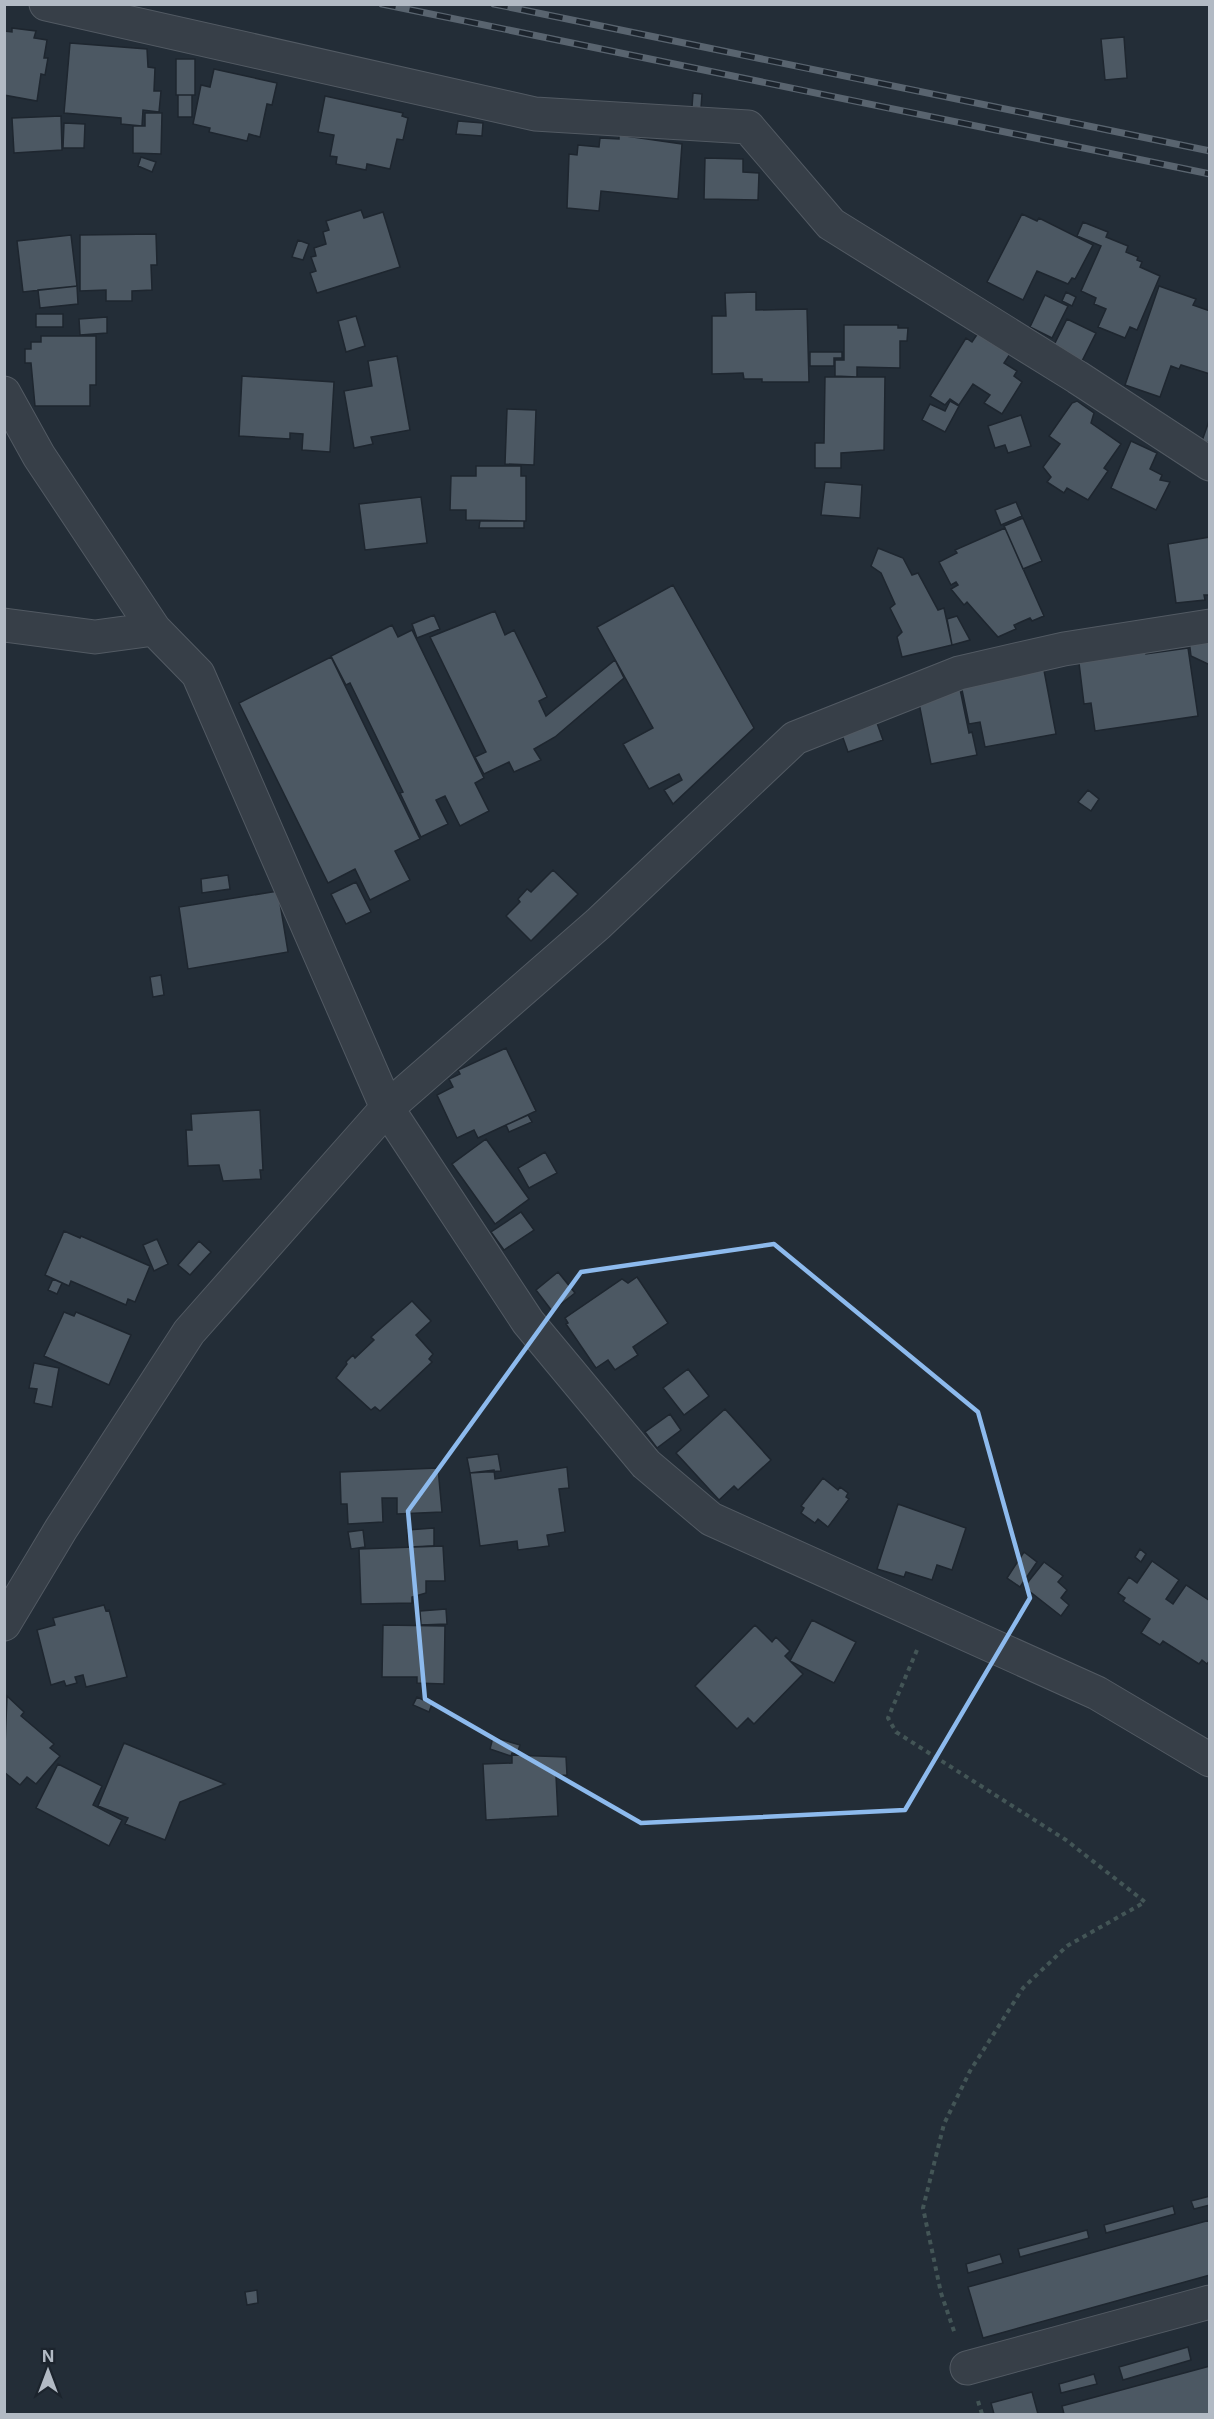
<svg xmlns="http://www.w3.org/2000/svg" width="1214" height="2419" viewBox="0 0 1214 2419" font-family="Inter,sans-serif">
	<style>
		.building { fill: #4c5863; stroke: #1e262f; stroke-width: 1.5 }
		.lines { fill: none; stroke-linecap: round; stroke-linejoin: round }
		.minor-casing { stroke: #525a63; stroke-width: 35 }
		.path { stroke: #435556; stroke-width: 4; stroke-dasharray: 4.5 4.5; stroke-linecap: butt }
		.minor { stroke: #373f48; stroke-width: 33 }
		.rail-casing { stroke: #59646f; stroke-width: 7 }
		.rail { stroke: #1c242d; stroke-width: 4.5; stroke-dasharray: 14; stroke-linecap: butt }
		.marked { fill: none; stroke: #8dbaed; stroke-width: 4.5; stroke-linejoin: round }
	</style>
	<rect width="100%" height="100%" fill="#232d37"/>
	<path class="building" d="M12 28 36 31 34 38 47 40 44 58H48L45 75 41 74 37 101 4 95V31L12 32Z
		M1124 37 1127 78 1105 80 1101 39Z
		M70 43 147 49 148 67 155 68 154 91H161L159 112 143 110 142 126 121 124V118L64 113Z
		M176 59H195V95H176Z
		M214 69 277 83 272 105 267 104 260 137 249 134 247 141 209 132 210 128 193 124 201 85 210 87Z
		M693 93 702 94 701 108 692 107Z
		M178 95H192V117H178Z
		M325 96 403 113 402 116 408 118 403 140 397 139 390 169 367 164 366 170 336 164 337 157 330 156 334 135 318 132Z
		M145 113H162L161 154 133 153V126H145Z
		M61 116 62 150 14 153 12 118Z
		M458 121 483 123 482 136 456 134Z
		M64 123 85 124 84 148H63Z
		M619 135 682 144 678 199 601 191 599 211 567 208 569 154 577 155 578 145 599 147 600 138 619 139Z
		M141 157 156 162 152 172 138 166Z
		M705 158 743 159V172L759 173 758 200 704 199Z
		M361 210 364 218 383 212 400 267 317 293 310 273 316 271 311 257 316 256 314 248 326 244 323 232 329 230 326 221Z
		M1022 214 1037 221 1039 218 1093 245 1075 279 1072 278 1068 284 1037 271 1023 300 987 282Z
		M1083 222 1108 232 1106 237 1128 246 1126 252 1138 257 1137 260 1142 262 1140 267 1160 276 1137 330 1130 327 1125 338 1098 327 1106 309 1094 304 1096 298 1081 291 1101 246 1077 236Z
		M156 234 157 265H151L152 290 132 291V301H106V290L80 291V235Z
		M71 235 77 286 23 292 17 241Z
		M298 240 309 244 303 260 292 257Z
		M77 286 78 304 40 308 38 290Z
		M1159 286 1196 299 1193 305 1210 311V374L1181 365 1179 369 1171 366 1160 397 1125 385Z
		M756 292V310L807 309 809 382H762V379H744L743 373 712 374V316H726L725 293Z
		M1066 292 1076 297 1072 306 1062 301Z
		M1045 295 1068 306 1052 338 1030 327Z
		M36 314H63V327H36Z
		M356 316 365 346 346 352 338 321Z
		M107 317V333L80 335 79 319Z
		M1067 319 1096 333 1082 361 1053 347Z
		M844 325H898V328H908L907 341H900V368L857 367V377L835 376V360H844Z
		M978 333 1010 354 1004 363 1017 371 1014 376 1022 382 1002 414 984 403 990 395 973 384 959 405 950 399 945 405 930 396 966 338 972 342Z
		M41 336H96V385H90V406H35L31 363H25V349H31V342H41Z
		M810 352H842V358H834V366H810Z
		M397 356 410 430 371 437 373 444 354 448 344 391 372 386 368 361Z
		M242 376 334 382 330 452 302 450 303 434 290 433V439L239 436Z
		M825 377H885L884 450 841 453V468H815V443H824Z
		M950 401 959 406 945 432 922 420 930 404 945 411Z
		M1077 401 1094 413 1091 423 1121 444 1104 468 1108 471 1088 500 1067 488 1064 493 1047 482 1051 477 1043 467 1060 444 1049 436 1072 403Z
		M507 409 536 410 534 465 505 464Z
		M1021 415 1031 446 1008 453 1005 445 995 448 988 426Z
		M1210 418V443L1202 441Z
		M1131 441 1157 453 1150 469 1162 475 1160 480 1170 482 1156 510 1111 488Z
		M476 466H521V476H526V521L466 520V510H450L451 476H476Z
		M825 482 862 485 860 518 821 515Z
		M421 497 427 543 365 550 359 504Z
		M1016 502 1022 516 1001 525 995 510Z
		M1023 518 1042 561 1023 569 1004 526Z
		M480 521H524V528H479Z
		M1005 528 1044 616 1032 621 1030 618 1014 625 1016 629 998 637 967 602 964 605 951 589 958 585 956 582 951 585 939 562 957 553 955 550Z
		M1210 537V595H1204L1205 600 1176 603 1168 544Z
		M878 548 903 558 912 575 918 573 938 610 944 608 952 645 902 657 897 637 902 632 890 608 895 604 881 573 871 566Z
		M673 585 754 728 673 804 664 790 682 780 679 774 649 789 623 744 653 728 597 627Z
		M495 611 505 635 514 630 547 697 539 701 546 716 615 660 624 678 555 737 534 749 541 760 514 772 509 762 484 774 475 757 486 752 430 637Z
		M434 615 440 629 417 638 412 624Z
		M957 616 970 640 952 645 947 619Z
		M392 625 398 637 412 630 484 778 475 783 489 811 460 826 445 796 436 800 448 824 421 837 400 793 403 792 350 683 346 685 331 656Z
		M1210 637V665L1191 656 1189 640Z
		M1188 648 1198 716 1095 731 1091 703 1084 704 1079 663 1146 649V654Z
		M331 657 420 839 395 851 410 880 370 900 355 869 328 883 239 703Z
		M1043 665 1056 734 985 747 980 722 969 724 961 685Z
		M960 689 969 733 972 732 977 755 931 764 918 698Z
		M877 723 883 740 848 752 842 735Z
		M1088 790 1099 799 1091 811 1078 802Z
		M553 870 578 894 531 941 506 916 520 902 518 899 527 889 531 892Z
		M228 875 230 889 202 893 201 879Z
		M356 882 371 912 346 924 331 894Z
		M278 891 288 952 188 969 179 907Z
		M161 975 164 995 153 997 150 977Z
		M506 1048 536 1111 478 1138 474 1130 457 1138 437 1095 453 1087 449 1079 460 1074 458 1070Z
		M260 1110 263 1170H260L261 1179 223 1181 219 1165 188 1166 186 1130H192L191 1114Z
		M528 1115 532 1122 509 1132 506 1125Z
		M486 1139 529 1199 495 1224 452 1164Z
		M545 1152 557 1173 529 1188 518 1168Z
		M521 1212 534 1230 504 1250 491 1232Z
		M64 1231 80 1238 81 1236 150 1266 135 1302 128 1299 126 1305 71 1281 69 1286 45 1275Z
		M157 1239 168 1264 154 1271 143 1245Z
		M199 1241 211 1252 190 1275 178 1265Z
		M558 1272 575 1293 552 1311 536 1290Z
		M637 1277 668 1323 633 1347 638 1355 615 1370 608 1360 596 1368 566 1324 568 1323 565 1318 622 1279 628 1283Z
		M53 1279 62 1283 57 1294 48 1290Z
		M412 1301 431 1321 416 1335 433 1354 429 1359 432 1362 380 1411 375 1407 371 1410 336 1378 347 1364 346 1362 353 1355 355 1358 374 1340 371 1337Z
		M64 1312 74 1316 76 1312 131 1335 109 1385 44 1356Z
		M34 1363 59 1368 52 1407 34 1403 37 1389 29 1388Z
		M688 1369 709 1396 684 1415 663 1388Z
		M725 1409 771 1460 738 1490 734 1486 719 1500 676 1453Z
		M670 1414 681 1430 657 1448 645 1432Z
		M498 1454 501 1471 470 1473 467 1458Z
		M567 1467 569 1488 559 1489 565 1532 547 1535 549 1546 518 1550 517 1541 480 1546 470 1473 494 1470 495 1479Z
		M438 1468 442 1512 397 1514V1498H382L383 1522 348 1524 347 1504H341L340 1472Z
		M823 1478 838 1490 840 1487 848 1493 846 1497 849 1499 828 1527 818 1519 815 1523 801 1513 804 1508 801 1506Z
		M898 1504 966 1528 952 1570 937 1565 932 1580 906 1572 904 1577 877 1569Z
		M434 1528V1546L408 1547 407 1530Z
		M363 1530 365 1547 351 1549 348 1532Z
		M443 1546 445 1581H426V1593L412 1597V1603L361 1604 359 1549Z
		M1140 1549 1146 1554 1141 1562 1135 1557Z
		M1024 1552 1037 1562 1020 1587 1007 1578Z
		M1152 1561 1179 1580 1166 1599 1173 1604 1186 1585 1210 1601V1660L1207 1664 1202 1660 1199 1664 1163 1641 1160 1645 1141 1633 1150 1619 1123 1601 1125 1598 1118 1593 1129 1577 1137 1583Z
		M1044 1562 1063 1576 1058 1582 1067 1590 1061 1598 1069 1605 1061 1616 1024 1587Z
		M104 1605 106 1611 109 1610 127 1677 86 1687 83 1675 75 1677 77 1683 66 1686 64 1681 51 1685 37 1630 55 1625 53 1618Z
		M446 1609 447 1624 421 1625 420 1611Z
		M812 1620 856 1642 834 1683 790 1661Z
		M383 1625 445 1626 444 1684 417 1683V1677H382Z
		M755 1625 772 1642 776 1637 790 1651 785 1656 803 1674 754 1724 748 1718 737 1729 695 1686Z
		M7 1696 24 1712 21 1716 54 1744 50 1748 60 1756 36 1784 27 1777 20 1785 4 1772Z
		M417 1697 432 1704 429 1712 413 1705Z
		M493 1737 520 1745 517 1754 512 1753 511 1756 490 1749Z
		M124 1743 225 1784 180 1802 165 1840 125 1824 128 1818 98 1806Z
		M512 1755 566 1757 567 1775 556 1776 558 1816 486 1820 483 1764 512 1763Z
		M58 1764 102 1786 93 1805 122 1820 109 1846 36 1808Z
		M1210 2196V2205L1194 2209 1191 2201Z
		M1173 2206 1175 2214 1106 2233 1104 2225Z
		M1210 2220V2275L983 2338 968 2287Z
		M1087 2230 1089 2238 1020 2257 1018 2249Z
		M1000 2254 1003 2263 968 2273 966 2264Z
		M257 2290 258 2303 247 2305 245 2292Z
		M1188 2347 1191 2360 1123 2380 1119 2367Z
		M1210 2366V2414H1064L1062 2406Z
		M1094 2374 1097 2384 1061 2393 1059 2384Z
		M1032 2392 1038 2414H994L991 2403Z"/>
	<g class="lines">
		<g class="minor-casing">
			<path id="minor" d="M46 4 535 114 748 127 831 224 1077 377 1210 464
				M4 393 39 456 154 629 198 674 387 1108 528 1322 646 1464 711 1519 1097 1693 1210 1760
				M4 625 95 637 154 629
				M4 1624 61 1529 189 1332 387 1108 598 924 795 738 959 673 1064 649 1210 626
				M967 2368 1210 2302"/>
		</g>
		<path class="path" d="M917 1650 888 1718 896 1732 1066 1840 1145 1902 1067 1946 1023 1988 970 2071 944 2124 923 2208 941 2293 955 2334
			M978 2401 982 2414"/>
		<use href="#minor" class="minor"/>
		<g class="rail-casing">
			<path id="rail" d="M382 4 1210 174
				M494 4 1210 151"/>
		</g>
		<use href="#rail" class="rail"/>
	</g>
	<path class="marked" d="M774 1244 978 1412 1030 1598 905 1810 641 1823 425 1699 408 1511 581 1272Z"/>
	<rect width="1214" height="2419" fill="none" stroke="#b2bac4" stroke-width="12"/>
	<g transform="translate(48 2371)" stroke="#1c242d" stroke-width="4.5" paint-order="stroke">
	<path d="M0-4.5L10 22L0 15L-10 22Z" fill="#b2bac4"/>
	<text y="-9" font-size="16" font-weight="bold" text-anchor="middle" fill="#b2bac4">N</text>
	</g>
</svg>
